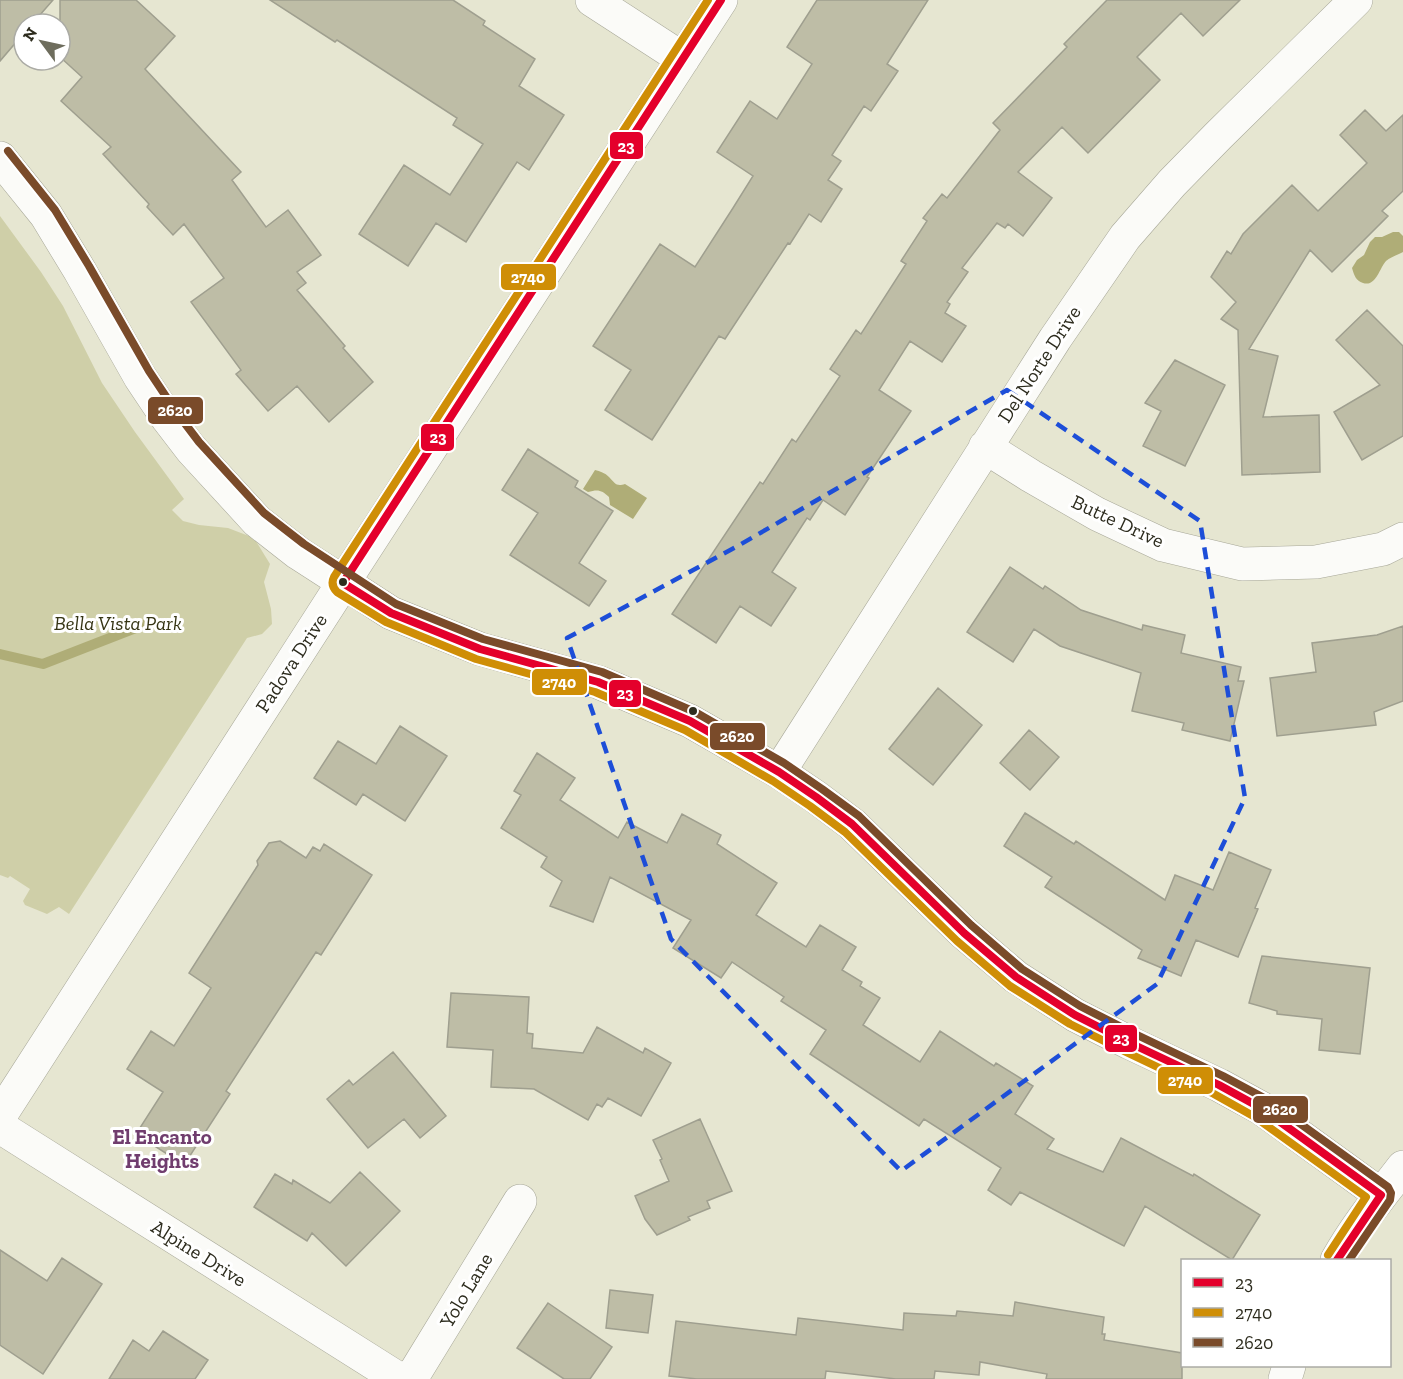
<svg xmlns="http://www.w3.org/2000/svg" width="1403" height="1379" viewBox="0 0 1403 1379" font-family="'Zilla Slab',serif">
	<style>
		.green { fill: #cfcfa8 }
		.water { fill: #afad77 }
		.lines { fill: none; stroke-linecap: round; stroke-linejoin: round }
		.stream { stroke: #afad77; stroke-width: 10 }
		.building { fill: #bebda6; stroke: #9f9f8f; stroke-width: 1.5 }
		.street-casing { stroke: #a7a798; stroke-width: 34 }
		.street { stroke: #fbfbf8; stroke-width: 33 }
		.bus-1-casing { stroke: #fff; stroke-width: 12 }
		.bus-2-casing { stroke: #fff; stroke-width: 12 }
		.bus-3-casing { stroke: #fff; stroke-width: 12 }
		.bus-1 { stroke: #e4002b; stroke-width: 8 }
		.bus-2 { stroke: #cf8e06; stroke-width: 8 }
		.bus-3 { stroke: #7a4b2a; stroke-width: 8 }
		.marked { fill: none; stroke: #1d4ed8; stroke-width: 4.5; stroke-dasharray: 12 8; stroke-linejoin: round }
		.bus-dot { fill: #2d2c1e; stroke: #fff; stroke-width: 2 }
		.labels { text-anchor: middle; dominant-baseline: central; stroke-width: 6; stroke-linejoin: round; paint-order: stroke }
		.street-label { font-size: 20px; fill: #2d2c1e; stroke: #fff }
		.park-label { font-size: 20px; font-style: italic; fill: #363515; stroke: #fff }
		.neighbourhood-label { font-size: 21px; font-weight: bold; fill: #703d6e; stroke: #fff }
		.line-badge { stroke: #fff; stroke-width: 2 }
		.badge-label { font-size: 16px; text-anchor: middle; font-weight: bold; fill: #fff }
	</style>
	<rect width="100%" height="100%" fill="#e6e6d1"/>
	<path class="green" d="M0 216 41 272 63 306 102 383 135 432 184 499 172 510 183 521 199 525 228 528 254 538 270 564 264 582 271 609 272 624 262 634 247 638 69 914 59 907 47 914 25 905 23 901 30 889 10 876 8 878 0 875Z"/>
	<path class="water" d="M1393 232H1399L1403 236V252C1398 255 1390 257 1386 261 1379 269 1376 287 1363 283 1356 281 1354 275 1352 268L1357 260 1364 255 1370 242 1375 237H1382Z
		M595 470C600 471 605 473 609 477 615 483 616 487 625 484L647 498 633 519 610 505 609 497C602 490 598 489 588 492L583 489Z"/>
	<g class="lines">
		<path class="stream" d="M0 654 43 664 151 622"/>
	</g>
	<path class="building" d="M0 0H53L32 24H24V33L0 61Z
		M60 0H136L175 36 145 69 241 172 232 180 266 227 288 210 321 255 297 272 306 283 297 290 345 346 343 348 373 382 329 422 297 386 268 411 236 374 241 370 191 302 224 278 184 224 173 235 147 207 149 204 103 154 111 147 61 101 82 77 60 57Z
		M270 0H453L485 21 483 25 535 59 519 86 564 115 529 170 517 162 466 242 436 223 408 266 359 234 404 165 450 195 483 144 453 125 457 118 337 40 335 42Z
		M817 0H928L887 64 898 71 871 111 864 106 832 155 841 161 828 180 842 189 821 222 809 214 790 244 788 243 725 339 719 336 652 440 605 410 631 370 593 346 660 244 695 267 733 208 753 176 717 152 750 101 777 119 812 64 787 47Z
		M1107 0H1240L1203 36 1181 13 1137 57 1160 80 1088 153 1062 127 1018 172 1052 198 1023 236 1008 224 1005 228 997 223 962 268 968 272 947 302 950 304 945 313 966 326 942 362 910 341 879 390 911 411 867 477 869 478 845 515 823 500 810 520 807 518 772 572 796 588 771 626 740 606 716 643 672 614 760 482 763 484 792 439 796 442 840 376 830 369 856 330 861 334 906 264 901 261 927 221 923 218 942 194 947 198 1000 130 993 123 1067 47 1064 44Z
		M1365 110 1386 131 1403 115V191L1382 211 1388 216 1332 272 1310 250 1249 349 1278 356 1263 417 1319 415 1320 472 1242 475 1238 330 1221 319 1236 302 1211 277 1227 251 1231 254 1243 234 1292 185 1318 211 1367 163 1340 135Z
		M1367 310 1403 346V436L1362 460 1334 412 1380 385 1336 340Z
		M1175 360 1225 385 1185 466 1143 446 1161 411 1145 403Z
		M528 449 578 481 575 487 613 511 579 563 606 581 589 606 510 555 538 513 502 490Z
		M1010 567 1043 589 1045 586 1081 610 1142 630 1143 625 1185 635 1181 653 1241 667 1238 681H1244L1230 741 1182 730 1184 723 1132 711 1141 673 1060 646 1034 629 1013 662 967 632Z
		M1403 626V701L1374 712 1376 725 1277 736 1270 678 1316 672 1312 643 1377 635Z
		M938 688 982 725 933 785 889 749Z
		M400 726 447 756 405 821 363 794 356 805 314 778 338 741 376 764Z
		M1029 730 1059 757 1030 790 1000 763Z
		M537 753 575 778 560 800 618 838 627 822 667 843 682 814 721 835 717 844 777 883 756 915 806 947 820 925 856 947 842 970 862 982 860 986 880 998 863 1025 920 1062 940 1031 994 1066 996 1063 1033 1086 1015 1114 1054 1139 1047 1149 1103 1172 1121 1138 1193 1176 1194 1174 1260 1215 1232 1260 1145 1206 1124 1246 1020 1192 1011 1205 988 1190 1001 1168 924 1119 919 1126 810 1054 826 1030 781 1001 784 997 732 962 721 978 673 948 691 920 610 877 593 922 550 906 562 881 541 867 547 857 501 828 521 795 514 791Z
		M1025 813 1074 844 1076 841 1165 900 1175 875 1213 890 1229 852 1271 870 1255 908 1258 909 1238 957 1196 940 1181 976 1138 958 1142 950 1045 887 1052 877 1004 846Z
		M280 841 306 858 313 847 320 851 324 844 372 875 321 955 316 952 226 1091 230 1094 184 1165 136 1134 163 1092 127 1069 151 1031 174 1046 211 988 189 973 258 865 257 861 269 843Z
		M1262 956 1370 968 1360 1054 1319 1050 1322 1019 1277 1014V1011L1249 1003Z
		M451 993 529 997 527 1033 533 1034 532 1048 583 1053 597 1027 643 1053 645 1048 671 1063 641 1116 608 1098 602 1107 597 1104 588 1120 534 1089 491 1087 493 1050 447 1047Z
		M393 1052 446 1116 420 1138 404 1119 368 1148 327 1099 349 1080 353 1085Z
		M700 1119 732 1191 707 1201 710 1208 688 1217 690 1220 657 1235 645 1219 635 1196 669 1181 660 1160 662 1159 653 1140Z
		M360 1172 400 1211 346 1266 312 1233 307 1241 254 1207 275 1174 292 1184 293 1180 330 1203Z
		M0 1250 47 1281 62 1258 102 1284 43 1374 0 1345Z
		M610 1290 653 1295 648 1333 606 1328Z
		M1015 1302 1104 1317 1102 1334H1105L1104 1340 1182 1353V1379H1046L1047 1374 980 1362 979 1375 935 1371 934 1379H896L826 1371 825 1379H697L669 1376 676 1321 796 1335 798 1318 903 1330 904 1313 956 1316 957 1311 1013 1316Z
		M548 1303 612 1347 590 1379H564L517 1348Z
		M163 1331 208 1360 195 1379H109L133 1340 149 1351Z"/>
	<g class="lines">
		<g class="street-casing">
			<path id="street" d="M592 0 683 59
				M0 158 46 215 80 271 140 377 168 419 191 449 257 521 298 553 391 613 480 649 598 682 690 721 779 772 816 797 852 824 964 933 1016 977 1075 1015 1130 1043 1219 1085 1261 1108 1381 1195
				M985 447 1031 476 1097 514 1163 545 1242 564 1316 562 1383 549 1403 539
				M779 772 1055 339 1125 237 1172 183 1218 136 1356 0
				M0 1116 343 583 721 0
				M0 1127 399 1379
				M1337 1260C1355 1227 1380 1197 1403 1167
				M411 1379 520 1201
				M1285 1379 1289 1366"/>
		</g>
		<use href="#street" class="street"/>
		<g class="bus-1-casing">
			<path id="bus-1" d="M343 583 391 613 480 649 598 682 690 721 779 772 816 797 852 824 964 933 1016 977 1075 1015 1130 1043 1219 1085 1261 1108 1381 1195
				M343 583 721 0
				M1337 1260 1381 1195"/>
		</g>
		<g class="bus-2-casing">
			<path id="bus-2" d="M708 0 334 577C331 583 333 588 337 592L386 622 476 659 595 692 685 730 773 781 810 806 845 832 957 941 1010 986 1070 1024 1126 1052 1214 1094 1255 1117 1366 1197 1328 1255"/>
		</g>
		<g class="bus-3-casing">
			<path id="bus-3" d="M8 151 55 210 89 266 149 371 177 413 199 442 264 513 304 544 396 604 483 639 602 672 695 712 784 763 822 789 859 816 971 925 1022 969 1080 1006 1135 1034 1223 1076 1266 1099 1388 1187 1391 1193 1390 1200 1349 1260"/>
		</g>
		<use href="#bus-1" class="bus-1"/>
		<use href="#bus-2" class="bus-2"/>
		<use href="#bus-3" class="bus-3"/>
	</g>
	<path class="marked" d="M1007 390 1200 521 1245 798 1157 984 901 1171 671 939 567 638 736 547Z"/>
	<g class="bus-dot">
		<circle cx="343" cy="582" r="5"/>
		<circle cx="693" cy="711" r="5"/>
	</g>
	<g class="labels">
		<g class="street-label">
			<text transform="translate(1039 364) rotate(-57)">Del Norte Drive</text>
			<text transform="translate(1118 521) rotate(25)">Butte Drive</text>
			<text transform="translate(291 663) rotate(-57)">Padova Drive</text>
			<text transform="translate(199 1253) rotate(32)">Alpine Drive</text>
			<text transform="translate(466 1290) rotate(-59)">Yolo Lane</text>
		</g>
		<g class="park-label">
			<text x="118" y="623">Bella Vista Park</text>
		</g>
		<g class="neighbourhood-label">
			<text x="162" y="1136">El Encanto<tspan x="162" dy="24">Heights</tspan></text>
		</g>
	</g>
	<g class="line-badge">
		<rect x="609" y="131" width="35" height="29" rx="6" fill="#e4002b"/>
		<rect x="500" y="263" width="57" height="28" rx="6" fill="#cf8e06"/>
		<rect x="147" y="396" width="57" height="29" rx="6" fill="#7a4b2a"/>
		<rect x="420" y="423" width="35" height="29" rx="6" fill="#e4002b"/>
		<rect x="531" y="668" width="57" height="28" rx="6" fill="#cf8e06"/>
		<rect x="608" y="679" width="34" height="29" rx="6" fill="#e4002b"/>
		<rect x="709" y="722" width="57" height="29" rx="6" fill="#7a4b2a"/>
		<rect x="1104" y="1024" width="34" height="29" rx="6" fill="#e4002b"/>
		<rect x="1157" y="1066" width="57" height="29" rx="6" fill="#cf8e06"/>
		<rect x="1252" y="1095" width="57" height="29" rx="6" fill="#7a4b2a"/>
	</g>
	<g class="badge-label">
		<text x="626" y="152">23</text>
		<text x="528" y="283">2740</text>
		<text x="175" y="416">2620</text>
		<text x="438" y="443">23</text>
		<text x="559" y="688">2740</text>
		<text x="625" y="699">23</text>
		<text x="737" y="742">2620</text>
		<text x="1121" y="1044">23</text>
		<text x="1185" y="1086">2740</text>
		<text x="1280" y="1115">2620</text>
	</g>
	<rect x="1181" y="1259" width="210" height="108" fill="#ffffff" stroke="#ababa5" stroke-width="1.5"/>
	<rect x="1193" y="1278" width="30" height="9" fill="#e4002b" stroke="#ababa5" stroke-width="1.5"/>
	<text x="1235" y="1289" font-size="18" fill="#2d2c1e">23</text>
	<rect x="1193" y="1308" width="30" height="9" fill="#cf8e06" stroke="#ababa5" stroke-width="1.5"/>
	<text x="1235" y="1319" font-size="18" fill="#2d2c1e">2740</text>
	<rect x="1193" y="1338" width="30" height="9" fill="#7a4b2a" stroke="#ababa5" stroke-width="1.5"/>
	<text x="1235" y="1349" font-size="18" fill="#2d2c1e">2620</text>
	<g transform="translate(42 42) rotate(303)"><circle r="28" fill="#ffffff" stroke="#ababa5" stroke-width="1.5"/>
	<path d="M0-4.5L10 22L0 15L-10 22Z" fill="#6e6d5d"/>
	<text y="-9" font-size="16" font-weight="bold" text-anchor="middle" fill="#2d2c1e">N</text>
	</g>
</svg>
